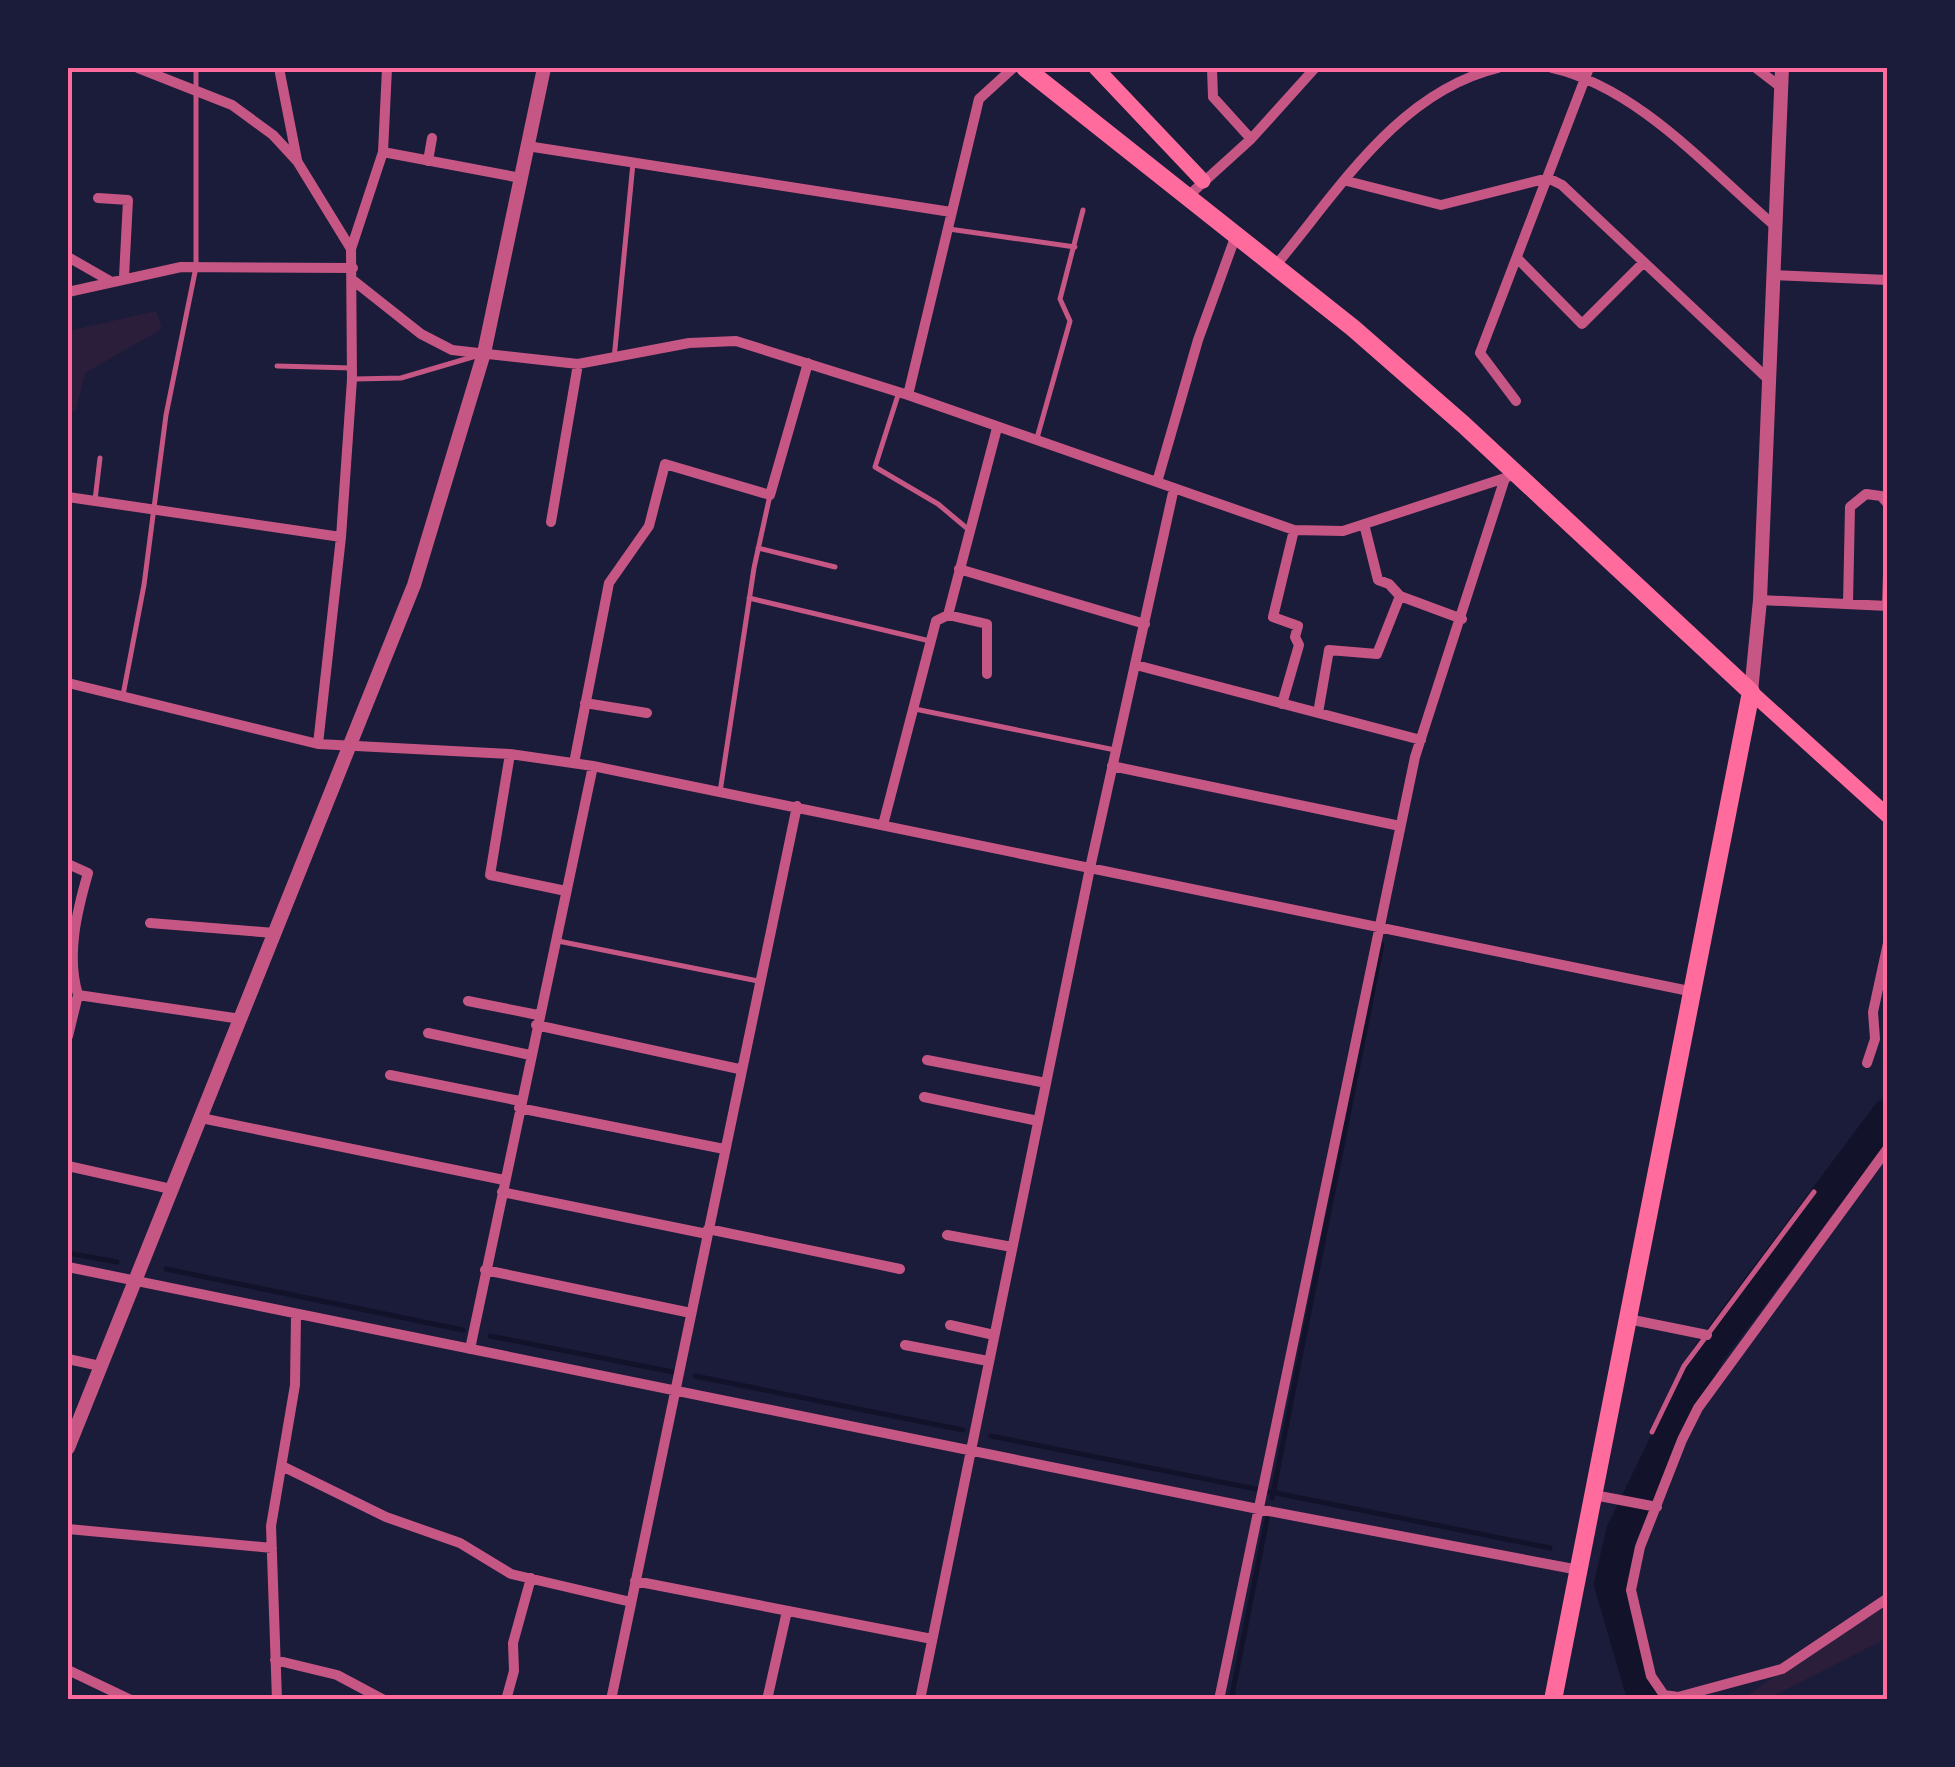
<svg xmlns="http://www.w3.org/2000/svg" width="1955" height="1767" viewBox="0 0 1955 1767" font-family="'Work Sans',sans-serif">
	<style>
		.green { fill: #2a1e3b }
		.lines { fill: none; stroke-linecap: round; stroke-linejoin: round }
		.stream { stroke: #12122b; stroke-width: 5 }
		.river { stroke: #12122b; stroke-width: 32 }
		.service { stroke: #c65784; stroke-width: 5 }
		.minor { stroke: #c65784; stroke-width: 10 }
		.tertiary { stroke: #c65784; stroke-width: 14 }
		.secondary { stroke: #ff6b9d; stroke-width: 15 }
		.primary { stroke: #ff6b9d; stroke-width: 18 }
		.neatline { fill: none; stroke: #ff6b9d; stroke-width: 4 }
	</style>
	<rect width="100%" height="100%" fill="#1b1b3a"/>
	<path class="green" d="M156 311 162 329 85 373 76 411 68 412V331Z
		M1887 1598V1638L1768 1699 1741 1700Z"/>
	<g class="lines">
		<path class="stream" d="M68 1253 117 1262
			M166 1269 463 1330
			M490 1336 673 1372
			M695 1376 963 1430
			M991 1436 1550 1548
			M1272 1498 1382 944
			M1231 1700 1268 1514"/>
		<path class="river" d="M1644 1700 1610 1584 1622 1532 1709 1353 1888 1114"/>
		<path class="service" d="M949 229 1075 247
			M614 359 633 163
			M277 366 352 368
			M355 379 401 378 476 356
			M899 392 875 467 938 504 969 530
			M1037 438 1070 321 1060 299 1083 210
			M95 500 100 458
			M758 548 835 567
			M749 598 930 641
			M123 695 144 585 166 415 196 267V68
			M915 709 1115 750
			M720 792 754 568 770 495
			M558 941 758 981
			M1652 1432 1684 1366 1814 1192"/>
		<path class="minor" d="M138 68 232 105 273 135 297 161 351 249 352 379 341 537 318 744
			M279 68 297 160
			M1212 68 1213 97 1251 139
			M1552 68C1639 88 1708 169 1775 226
			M1756 68 1782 88
			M527 146 951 212
			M383 152 521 178
			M428 161 432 138
			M1347 181 1441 205 1548 178 1562 185 1769 380
			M1187 197 1251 139 1315 68
			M98 198 128 200 124 277
			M351 249 383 152 387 68
			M68 257 110 281
			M1519 260 1582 324 1643 263
			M1276 265C1339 190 1398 92 1498 68
			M1773 275 1888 280
			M354 281 421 334 452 350 578 364 689 343 736 341 908 395 1294 530 1343 531 1508 477
			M68 292 181 267 353 268
			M908 395 979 99 1013 68
			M1516 401 1480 353 1589 68
			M1157 482 1198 340 1236 235
			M68 497 341 537
			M551 522 578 364
			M1364 524 1378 580 1389 584 1400 596 1462 619
			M959 569 1145 624
			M1760 600 1888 606
			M1848 604 1850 507 1866 494 1881 496 1888 504
			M1887 606 1888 573
			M948 615 987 624V674
			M1136 665 1421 740
			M68 683 318 744 510 754 593 766 1694 992
			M585 703 647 713
			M1282 704 1299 645 1295 637 1298 626 1273 617 1294 530
			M1318 713 1329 650 1377 654 1400 596
			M510 754 490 875 566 891
			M574 763 609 583 649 526 665 464 770 495 808 363
			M1112 766 1400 826
			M883 825 936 621 948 615 997 428
			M68 864 88 873C77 911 66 955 78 995
			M150 923 274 933
			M468 1001 538 1015
			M536 1025 739 1069
			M428 1033 530 1055
			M68 1036 78 995 241 1019
			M927 1060 1046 1083
			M1867 1063 1875 1039 1873 1012 1888 943
			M390 1075 520 1101
			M924 1097 1038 1121
			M519 1108 724 1149
			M201 1118 504 1180
			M1888 1148 1698 1408 1682 1440 1640 1547 1631 1590 1651 1676 1664 1695 1678 1697 1782 1669 1888 1598
			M68 1166 171 1189
			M502 1192 707 1234
			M708 1229 900 1269
			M947 1235 1012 1247
			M68 1267 1258 1509 1579 1570
			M485 1270 691 1313
			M1628 1319 1707 1335
			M950 1325 994 1335
			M905 1345 988 1361
			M470 1349 593 766
			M68 1359 100 1366
			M282 1466 386 1517 460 1543 511 1574 631 1602
			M1594 1495 1657 1507
			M68 1529 272 1548
			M635 1581 932 1639
			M275 1660 337 1675 384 1700
			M68 1670 131 1700
			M277 1700 271 1526 295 1385 296 1315
			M506 1700 514 1671 513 1643 531 1578
			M611 1700 797 806
			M767 1700 787 1611
			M920 1700 1090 868 1174 488
			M1219 1700 1415 757 1505 478"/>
		<path class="tertiary" d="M1751 692 1760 600 1782 68
			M68 1448 414 585 484 353 544 68"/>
		<path class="secondary" d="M1096 68 1203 181
			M1751 692 1888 816"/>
		<path class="primary" d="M1025 68 1353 328 1464 425 1751 692 1553 1700"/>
	</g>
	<rect width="1955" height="1767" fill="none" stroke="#1b1b3a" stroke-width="140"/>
	<rect x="70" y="70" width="1815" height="1627" class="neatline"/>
</svg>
